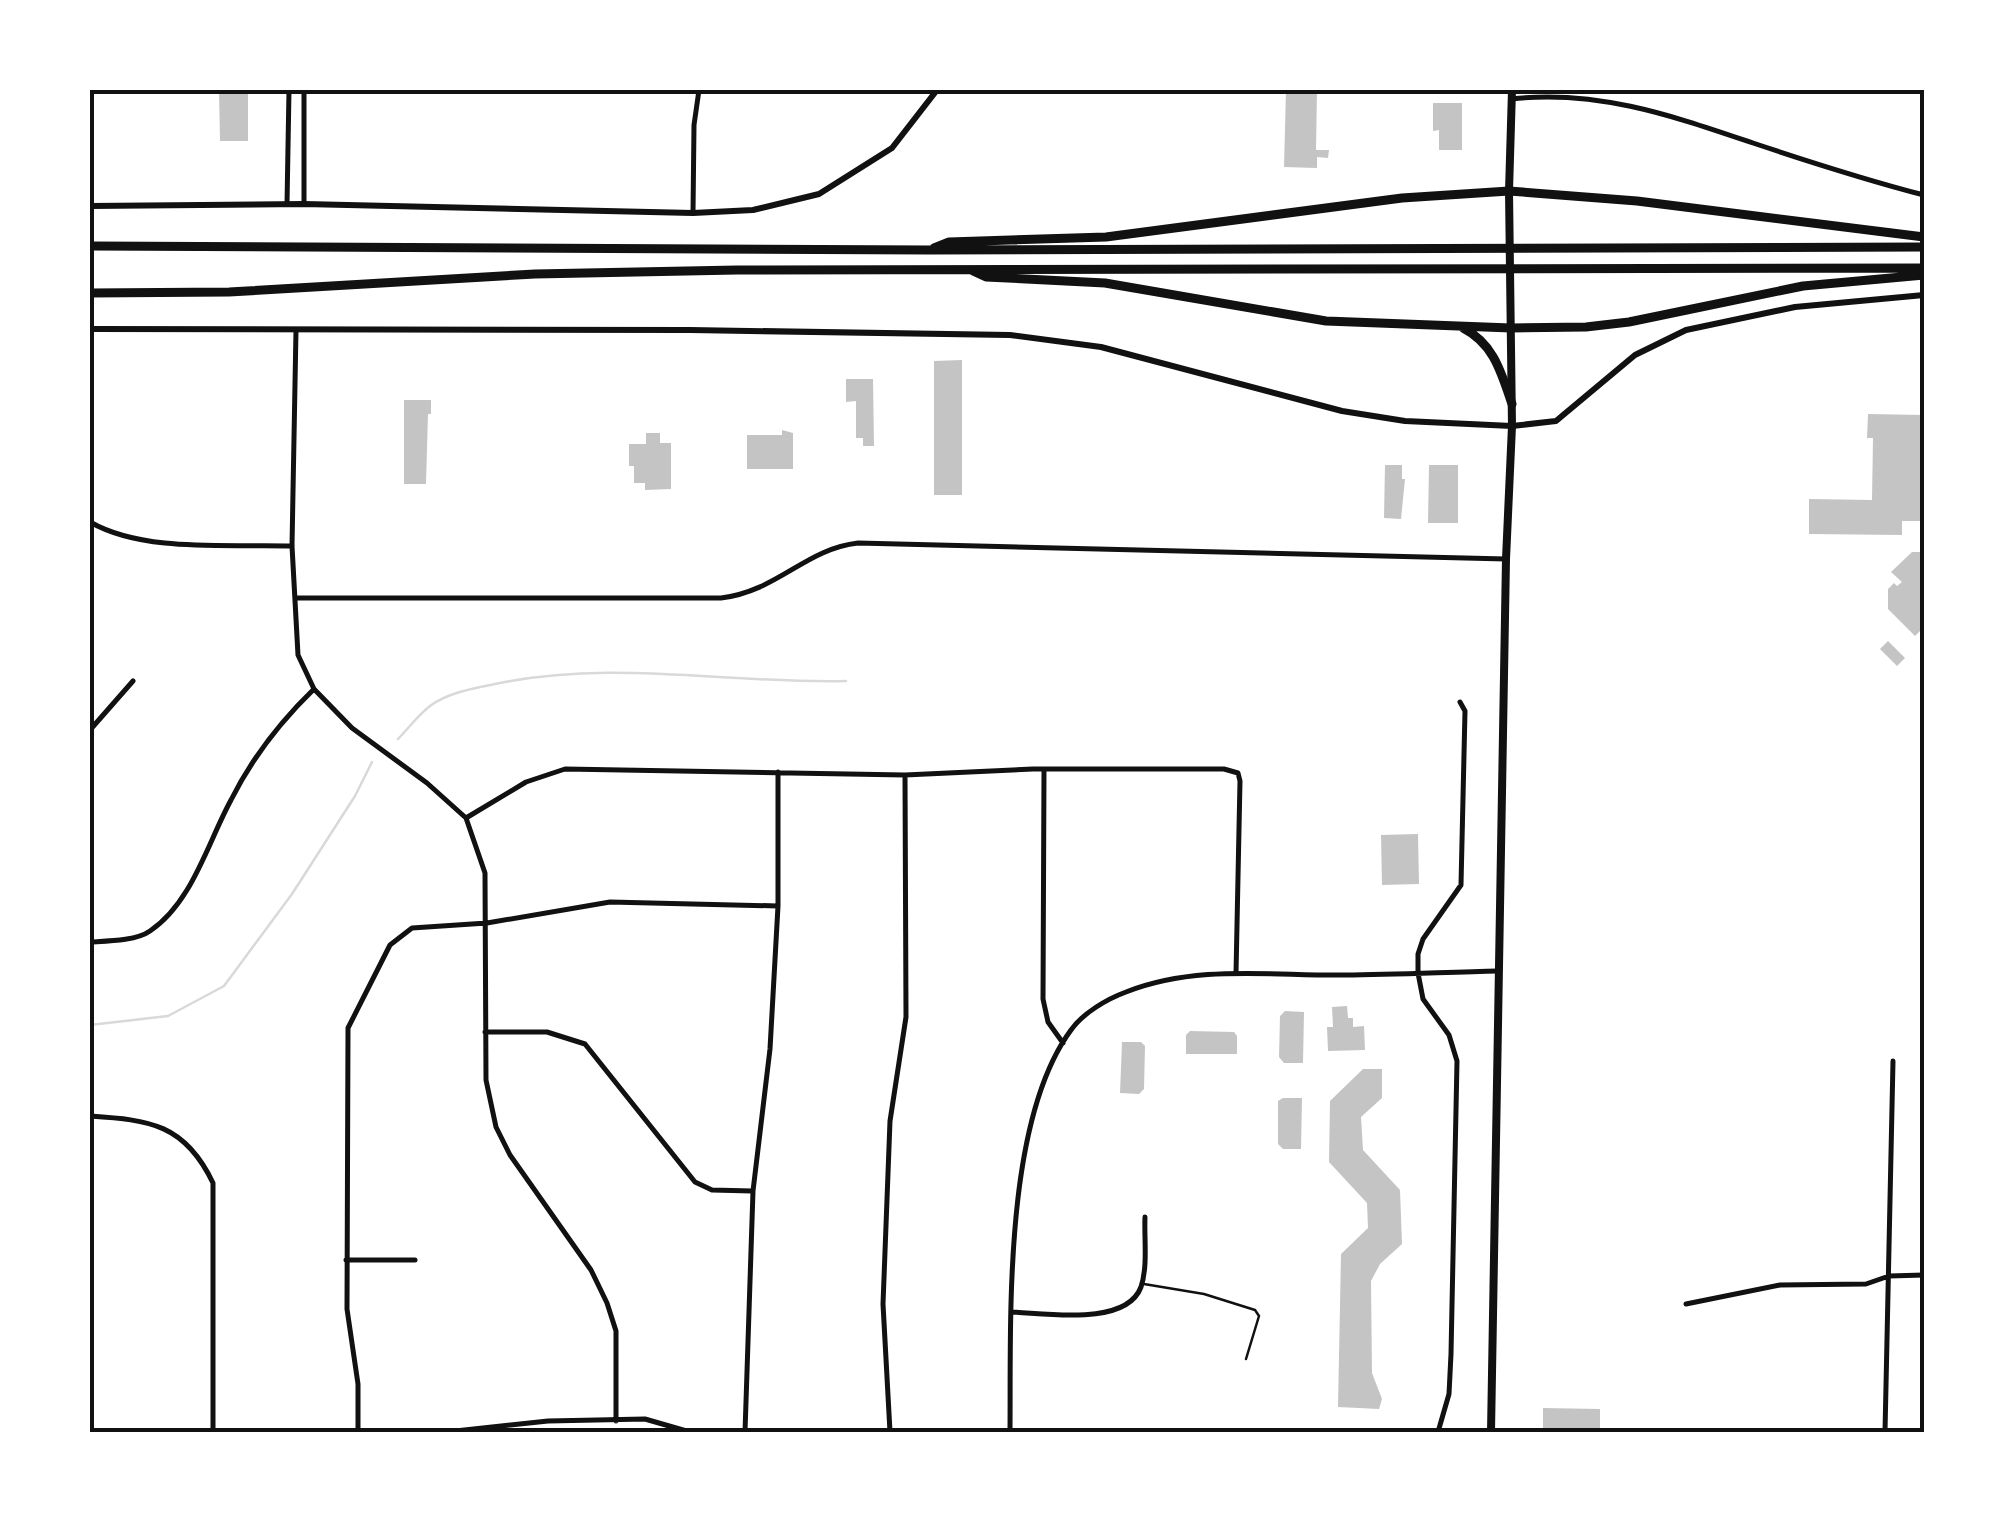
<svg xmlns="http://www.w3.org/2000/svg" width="2014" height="1522" viewBox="0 0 2014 1522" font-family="'Alegreya Sans',sans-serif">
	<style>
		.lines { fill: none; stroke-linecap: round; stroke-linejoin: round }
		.stream { stroke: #d9d9d9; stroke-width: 2.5 }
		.building { fill: #c4c4c4 }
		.service { stroke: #111; stroke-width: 2.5 }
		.minor { stroke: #111; stroke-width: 5 }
		.tertiary { stroke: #111; stroke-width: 6 }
		.secondary { stroke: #111; stroke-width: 8 }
		.primary { stroke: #111; stroke-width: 8 }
		.motorway { stroke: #111; stroke-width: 9 }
		.neatline { fill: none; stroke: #111; stroke-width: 4 }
	</style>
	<rect width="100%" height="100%" fill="#fff"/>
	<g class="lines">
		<path class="stream" d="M398 739C408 729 418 715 430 706 447 693 474 688 495 684 614 659 726 684 846 681
			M90 1025 168 1016 224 986 292 894 355 796 372 762"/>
	</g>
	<path class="building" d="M219 90H248V141H220Z
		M1286 90H1317L1316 150H1329L1328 158 1317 157V168L1284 167Z
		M1433 103H1462V150H1439V130L1433 131Z
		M962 360V495H934V361Z
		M846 379H873L874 446H863V438H856V401L846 402Z
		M404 400H431V414H428L426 484H404Z
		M1868 414 1924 415V521H1902V535L1809 534V499L1872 500 1873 438H1867Z
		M782 430 793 433V469H747V435H782Z
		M646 433H660V443H671V489L645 490V483H634V466H629V444H646Z
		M1385 465H1402V479H1405L1401 519 1384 518Z
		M1429 465H1458V523H1428Z
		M1912 552H1924V627L1915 636 1888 609V589L1894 583 1897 586 1902 582 1891 572Z
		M1888 641 1905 658 1897 666 1880 649Z
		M1418 834 1419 884 1382 885 1381 835Z
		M1347 1006 1348 1018H1353V1027L1364 1026 1365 1050 1328 1051 1327 1027H1333L1332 1007Z
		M1285 1011 1304 1012 1303 1063H1284L1279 1057 1280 1016Z
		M1190 1031 1234 1032 1237 1036V1054H1186V1035Z
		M1122 1042H1141L1145 1046 1144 1089 1139 1094 1120 1093Z
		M1363 1069H1382V1098L1361 1117 1363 1150 1400 1190 1402 1244 1380 1264 1371 1281 1372 1373 1382 1399 1379 1409 1338 1407 1341 1254 1368 1228 1367 1203 1329 1162 1330 1101Z
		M1283 1098H1302L1301 1149H1283L1278 1144V1101Z
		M1543 1408 1600 1409V1432H1543Z"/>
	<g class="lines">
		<path class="service" d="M1144 1284 1204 1294 1255 1310 1259 1316 1246 1359"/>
		<path class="minor" d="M304 90V204
			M1511 99C1597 89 1673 116 1753 143 1810 162 1866 180 1924 195
			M287 204 289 90
			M693 213 694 125 699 90
			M296 330 292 546 298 655 314 689 352 728 427 783 466 818 485 873 486 1080 496 1127 510 1155 591 1270 607 1303 616 1331V1421
			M90 522C144 553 229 544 292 546
			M295 598H721C778 591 805 549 858 543L1506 559
			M90 730 133 681
			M1044 769 1043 999 1048 1022 1063 1043
			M466 818 526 782 565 769 905 775 1033 769H1224L1238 773 1240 781 1236 973
			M90 942C107 941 136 941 150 931 192 903 208 842 231 800 252 758 281 721 314 689
			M485 1032H547L585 1044 695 1182 712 1190 752 1191
			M90 1116C150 1120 185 1124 213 1183V1432
			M346 1260H415
			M1686 1304 1780 1285 1866 1284 1889 1276 1924 1275
			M1011 1312C1045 1313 1126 1327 1141 1287 1148 1266 1144 1238 1145 1217
			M358 1432V1384L347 1309 348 1028 390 945 412 928 487 923 610 902 778 906
			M446 1432 548 1421 645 1419 690 1432
			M745 1432 753 1191 770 1049 778 906V772
			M890 1432 883 1304 890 1121 906 1017 905 775
			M1010 1432C1011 1320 1003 1122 1071 1030 1083 1013 1107 999 1126 992 1197 964 1272 976 1345 975 1396 975 1447 972 1498 971
			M1438 1432 1449 1394 1451 1354 1457 1061 1449 1035 1423 999 1418 973V954L1423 939 1461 885 1465 711 1460 702
			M1885 1432 1893 1061"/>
		<path class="tertiary" d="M90 206 304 204 693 213 753 210 819 194 892 148 937 90
			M90 329 690 330 1010 335 1101 347 1342 411 1405 421 1512 426 1556 421 1635 355 1686 330 1795 307 1924 295"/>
		<path class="secondary" d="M1509 191 1512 90"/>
		<path class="primary" d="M1491 1432 1506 559 1512 426 1509 191"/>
		<path class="motorway" d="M90 246 930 250 1924 247
			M934 248 949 242 1106 237 1402 198 1509 191 1637 201 1924 237
			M973 271 986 277 1105 283 1326 321 1511 328 1586 327 1629 322 1803 286 1924 275
			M90 293 229 292 535 274 737 270 1924 268
			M1463 328C1494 344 1501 372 1512 404"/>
	</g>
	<rect width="2014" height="1522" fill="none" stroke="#ffffff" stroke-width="185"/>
	<rect x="92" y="92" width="1830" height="1338" class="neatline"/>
</svg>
